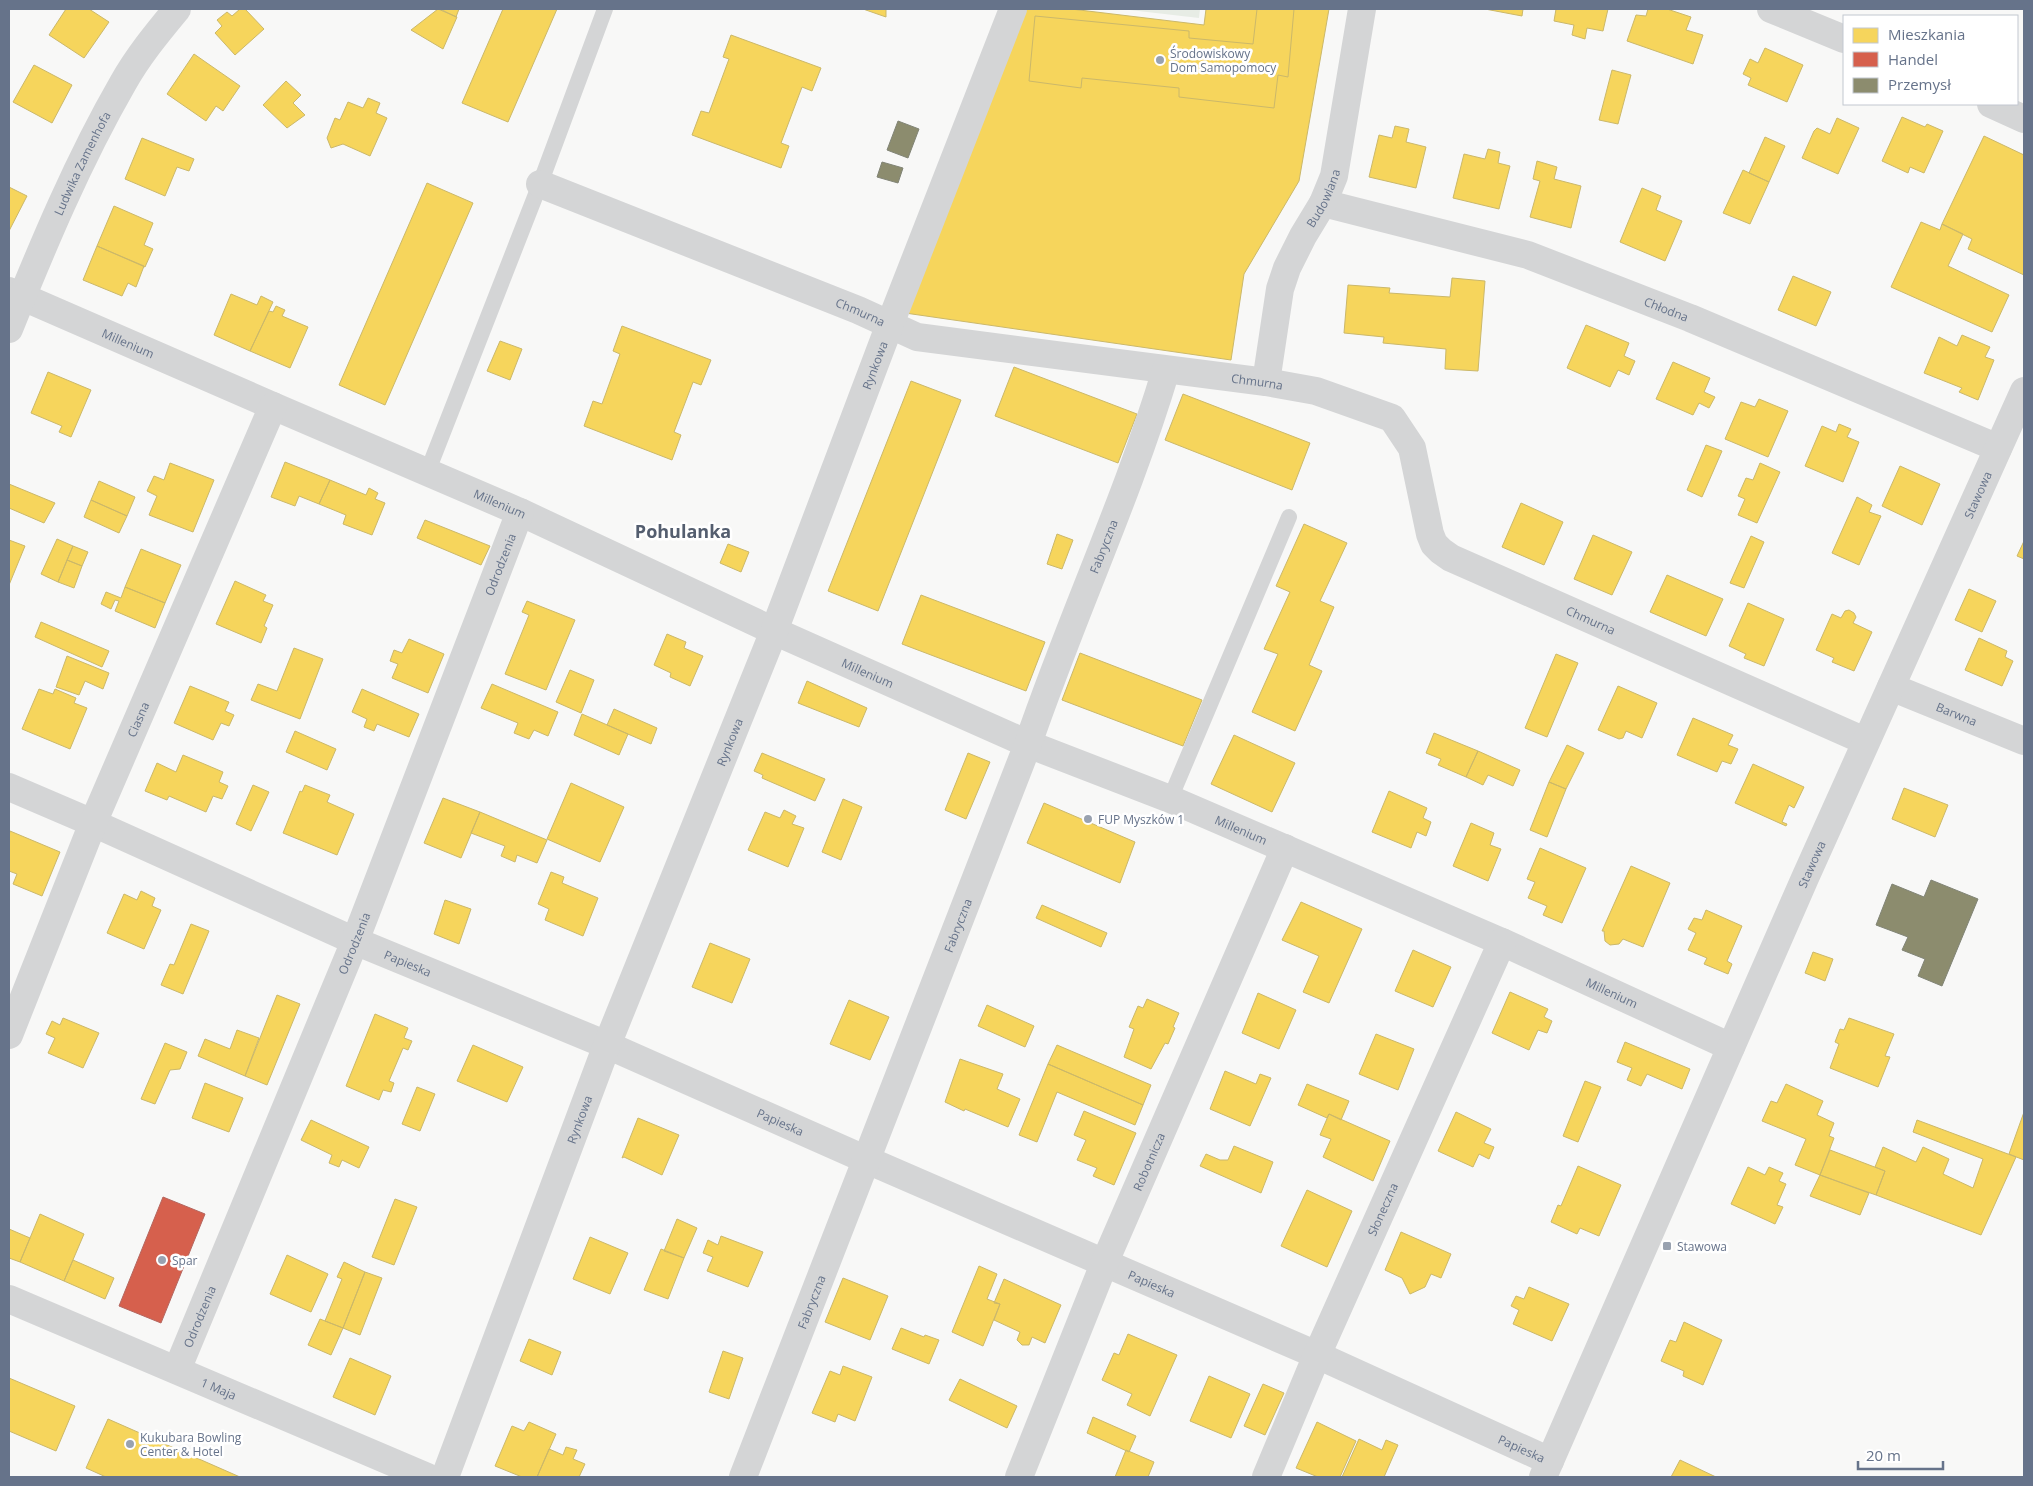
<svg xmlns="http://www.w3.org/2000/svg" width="2033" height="1486" viewBox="0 0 2033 1486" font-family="'Open Sans',sans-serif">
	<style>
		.green { fill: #e7ece5 }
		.homes { fill: #f6d55c; stroke: #cbb86a }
		.shops { fill: #d6604d; stroke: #b4665f }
		.industry { fill: #8c8c6e; stroke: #818476 }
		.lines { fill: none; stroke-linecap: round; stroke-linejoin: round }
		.lane { stroke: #d4d5d6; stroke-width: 16 }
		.street { stroke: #d4d5d6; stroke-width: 28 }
		.poi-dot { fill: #99a2b0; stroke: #fff; stroke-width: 2 }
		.labels { text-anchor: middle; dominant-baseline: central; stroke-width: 5; stroke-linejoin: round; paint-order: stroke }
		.poi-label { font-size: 12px; fill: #66738a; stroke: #fff; text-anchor: start }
		.street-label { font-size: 12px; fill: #66738a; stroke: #fff }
		.district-label { font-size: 18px; font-weight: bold; fill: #545e6f; stroke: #fff }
	</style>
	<rect width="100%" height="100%" fill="#f8f8f7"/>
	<path class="green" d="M1121 9H1200L1199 18Z"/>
	<path class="homes" d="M66 9H89L109 22 84 58 49 35Z
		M240 9H245L264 29 235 55 215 33 222 26 217 20 227 12 232 16Z
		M438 9 457 17 443 49 411 30Z
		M440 9H459L456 17Z
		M503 9H557L508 122 462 103Z
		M863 9H886V17Z
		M1021 9H1071L1204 25 1206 9H1329L1299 181 1244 274 1231 360 905 313Z
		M1257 9H1294L1288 77 1278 75 1274 108 1179 97V88L1082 78 1081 88 1029 81 1035 16 1189 31V38L1253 44Z
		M1485 9H1523L1522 16Z
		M1556 9H1608L1603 31 1587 28 1585 39 1572 35 1574 25 1554 21Z
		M1648 9H1667L1691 17 1686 30 1703 35 1693 64 1627 41 1636 15 1646 16Z
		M731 35 821 68 812 91 802 87 781 143 789 146 781 168 692 135 701 111 709 113 729 59 723 57Z
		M1765 48 1803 65 1787 102 1748 85 1751 78 1743 74 1750 59 1758 63Z
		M194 54 240 86 223 111 216 106 206 121 167 94Z
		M34 65 72 85 52 123 13 102Z
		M1612 70 1631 75 1618 124 1599 120Z
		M286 81 301 95 293 103 305 115 287 128 263 105Z
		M368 98 380 103 376 113 387 118 370 156 343 144 331 148 327 138 335 118 340 120 348 102 363 108Z
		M1902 117 1925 127 1927 124 1943 131 1924 173 1910 167 1908 173 1882 161Z
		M1837 118 1859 128 1838 174 1802 158 1814 131 1817 128 1830 134Z
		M1395 126 1409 129 1406 142 1426 147 1416 188 1369 177 1379 135 1392 138Z
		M1984 136 2024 155V275L1968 249 1972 239 1942 224Z
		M1765 137 1785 146 1769 182 1749 173Z
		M142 138 194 159 189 171 177 167 165 196 125 179Z
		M1488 149 1500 152 1498 163 1510 166 1499 209 1453 198 1464 154 1485 159Z
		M1537 161 1557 167 1554 179 1581 186 1571 228 1530 217 1540 181 1533 179Z
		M1743 170 1769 182 1750 224 1723 213Z
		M427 183 473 203 385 405 339 385Z
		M9 187 27 196 9 231Z
		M1642 188 1661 196 1656 210 1682 221 1665 261 1620 242Z
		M114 206 153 223 144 245 153 249 145 267 97 246Z
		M1921 222 1940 230 1942 224 1963 234 1948 266 2009 295 1992 332 1891 287Z
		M97 246 144 266 136 287 128 283 122 296 83 280Z
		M1793 276 1831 292 1816 326 1778 310Z
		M1452 278 1485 281 1478 371 1445 369 1446 349 1383 343 1384 337 1344 333 1348 285 1390 288 1389 293 1450 297Z
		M231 294 257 305 261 296 273 302 250 351 214 335Z
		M276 306 285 310 282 316 308 327 290 368 250 351 269 311 273 312Z
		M1586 325 1629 343 1624 356 1635 361 1629 375 1618 370 1610 387 1567 368Z
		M622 326 711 360 701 385 693 382 674 432 681 435 672 460 584 426 593 401 602 404 620 354 613 351Z
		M1962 335 1990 347 1985 357 1994 360 1978 400 1959 392 1962 388 1924 373 1939 337 1957 346Z
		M500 341 522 349 510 380 487 371Z
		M1673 362 1710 378 1704 392 1715 397 1709 408 1699 403 1693 415 1656 399Z
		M1014 367 1137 414 1118 463 995 416Z
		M48 372 91 390 71 437 59 432 62 426 31 413Z
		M911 381 961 400 878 611 828 591Z
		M1183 394 1310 443 1292 490 1165 440Z
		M1759 399 1788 411 1768 457 1725 439 1741 402 1755 407Z
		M1839 424 1851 429 1847 437 1859 442 1843 482 1805 466 1822 426 1836 432Z
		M1706 445 1722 451 1702 497 1687 490Z
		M285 462 330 480 319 504 299 496 295 506 271 497Z
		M170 463 214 480 193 532 149 515 157 496 147 491 154 476 164 480Z
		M1760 463 1780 472 1757 523 1738 515 1745 499 1738 496 1746 478 1753 480Z
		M1900 466 1940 484 1922 525 1882 506Z
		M330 480 366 495 369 488 378 493 375 499 385 503 372 535 343 524 346 515 319 504Z
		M99 481 135 497 127 516 91 500Z
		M9 484 55 503 44 523 9 508Z
		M1857 497 1872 505 1869 512 1881 516 1859 565 1832 553Z
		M91 500 127 516 119 533 84 517Z
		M1521 503 1563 522 1544 565 1502 547Z
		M425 520 490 546 481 565 417 538Z
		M1304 524 1347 543 1320 601 1334 607 1309 665 1322 671 1295 731 1252 712 1278 654 1264 649 1290 592 1276 586Z
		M1057 534 1073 540 1062 569 1047 564Z
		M1593 535 1632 552 1612 595 1574 579Z
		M1751 536 1764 542 1744 588 1730 583Z
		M57 539 73 546 58 582 41 574Z
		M9 540 25 546 9 585Z
		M2024 541V559L2017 556Z
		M728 544 749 552 741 572 720 563Z
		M73 546 88 552 82 566 67 560Z
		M141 549 181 565 165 603 125 587Z
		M67 560 82 566 74 588 58 582Z
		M1667 575 1723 599 1706 636 1650 612Z
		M235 581 266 595 263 601 273 605 264 626 267 628 261 643 216 624Z
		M125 587 165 603 155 628 115 611 119 601 115 600 111 609 101 604 106 592 121 598Z
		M1969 589 1996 601 1982 632 1955 620Z
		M921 595 1045 642 1026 691 902 644Z
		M527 601 575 620 546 690 505 674 529 615 522 612Z
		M1748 603 1784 619 1764 666 1744 658 1746 654 1729 646Z
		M1849 610 1854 613 1856 617 1853 623 1872 632 1854 671 1832 662 1834 658 1816 650 1832 614 1841 618 1845 611Z
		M41 622 109 651 102 667 35 637Z
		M667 634 686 642 684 648 703 656 690 686 670 677 671 673 654 665Z
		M1979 638 2007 651 2005 657 2013 661 2002 686 1965 670Z
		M409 639 444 654 428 693 392 678 398 664 390 661 394 650 402 653Z
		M294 648 323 659 300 719 251 700 258 684 277 691Z
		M1080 653 1202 700 1183 746 1062 700Z
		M1556 654 1578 663 1547 737 1525 728Z
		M67 656 109 673 103 689 85 681 79 695 56 687Z
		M570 670 594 680 581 713 556 702Z
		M807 681 867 708 859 727 798 703Z
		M492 684 558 712 548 736 534 730 529 739 514 733 518 723 481 708Z
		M190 686 229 702 225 711 234 715 229 726 221 723 213 740 174 723Z
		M1618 686 1657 703 1642 738 1626 731 1623 738 1619 739 1598 730Z
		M39 689 53 694 55 689 76 698 74 703 87 708 70 749 22 729Z
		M362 689 419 714 409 737 377 724 374 731 364 727 367 719 352 712Z
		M614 709 657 728 651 744 607 725Z
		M582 714 628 734 619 755 574 735Z
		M1693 718 1733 735 1728 745 1738 749 1731 764 1722 761 1717 772 1677 755Z
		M295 731 336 749 327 770 286 752Z
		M1434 733 1478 751 1466 777 1438 765 1441 759 1426 753Z
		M1234 735 1295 763 1272 812 1211 784Z
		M1567 745 1584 753 1566 789 1549 782Z
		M1478 751 1520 770 1513 786 1488 775 1483 785 1466 777Z
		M762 753 825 779 815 801 762 778 763 775 754 771Z
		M968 753 990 762 966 819 945 810Z
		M183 755 223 772 219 782 228 786 222 799 213 796 206 812 169 796 167 800 145 791 157 763 176 772Z
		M1753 764 1804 787 1794 808 1789 805 1782 822 1787 824 1786 826 1735 803Z
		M1549 782 1566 789 1547 837 1530 830Z
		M571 783 624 807 600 862 547 839Z
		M253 785 269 792 251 831 236 824Z
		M305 785 330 795 327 802 354 814 337 855 283 833 300 791 302 792Z
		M1904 788 1948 805 1935 837 1892 819Z
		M1389 791 1427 808 1423 818 1431 822 1426 836 1417 832 1411 848 1372 832Z
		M443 798 480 812 461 858 424 843Z
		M843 799 862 807 841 860 822 852Z
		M1044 803 1135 842 1120 883 1027 843Z
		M784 810 796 816 792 824 804 828 788 867 748 850 765 812 780 818Z
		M480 812 547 840 537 863 517 855 515 862 501 856 505 846 471 833Z
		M1471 823 1494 833 1490 845 1501 849 1488 881 1453 866Z
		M10 831 60 852 42 896 13 884 17 874 9 871V836Z
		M1540 848 1586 868 1562 923 1543 915 1547 906 1528 898 1535 882 1527 879Z
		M1631 866 1670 883 1643 947 1623 939 1619 944 1610 945 1605 941 1604 931H1602Z
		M551 872 564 877 562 883 598 898 583 936 545 920 549 909 538 904Z
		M141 891 155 898 152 906 161 910 144 949 107 933 124 894 137 900Z
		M445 900 471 909 459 944 434 934Z
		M1301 902 1362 929 1329 1003 1303 992 1319 956 1282 940Z
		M1042 905 1107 933 1101 947 1036 918Z
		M1706 910 1742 926 1727 961 1732 964 1728 974 1704 964 1707 958 1688 950 1696 933 1688 929 1694 918 1702 920Z
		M191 924 209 931 183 994 161 985 170 964 174 965Z
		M710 943 750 959 732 1003 692 987Z
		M1413 950 1451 967 1433 1007 1395 991Z
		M1813 952 1833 959 1825 981 1805 973Z
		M1510 992 1548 1009 1544 1017 1552 1021 1547 1033 1538 1030 1529 1050 1492 1033Z
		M1258 993 1296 1010 1279 1049 1242 1033Z
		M277 995 300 1004 267 1085 245 1076Z
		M1147 999 1179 1013 1173 1027 1175 1028 1168 1044 1165 1043 1151 1069 1124 1057 1134 1029 1129 1027 1138 1006 1143 1008Z
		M849 1000 889 1017 870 1060 830 1044Z
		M987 1005 1034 1026 1025 1047 978 1026Z
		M375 1014 408 1028 404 1038 412 1041 408 1050 403 1048 389 1081 394 1083 391 1092 383 1090 379 1100 346 1086Z
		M63 1018 99 1033 83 1068 48 1053 55 1038 46 1034 52 1021 60 1025Z
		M1849 1018 1894 1034 1885 1056 1890 1057 1878 1087 1830 1068 1839 1044 1835 1042 1840 1029 1844 1030Z
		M237 1030 259 1038 245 1076 198 1056 205 1039 230 1049Z
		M1376 1034 1414 1049 1398 1090 1359 1074Z
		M1625 1042 1690 1069 1682 1089 1647 1074 1641 1086 1627 1080 1632 1068 1617 1062Z
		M165 1043 187 1052 180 1069 170 1070 155 1104 141 1099Z
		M473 1045 523 1067 507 1102 457 1081Z
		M1057 1045 1151 1085 1143 1105 1048 1064Z
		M960 1059 1003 1074 997 1089 1020 1099 1008 1127 965 1109 964 1111 945 1102Z
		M1048 1064 1143 1105 1135 1125 1057 1092 1037 1142 1019 1135Z
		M1225 1071 1256 1084 1260 1074 1271 1078 1250 1126 1210 1109Z
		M1585 1081 1601 1087 1578 1142 1563 1136Z
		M205 1083 243 1098 229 1132 192 1118Z
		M1307 1084 1349 1101 1341 1120 1329 1114 1327 1118 1298 1105Z
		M1786 1084 1823 1101 1817 1115 1834 1123 1829 1136 1834 1138 1820 1175 1795 1165 1806 1139 1762 1121 1771 1101 1777 1103Z
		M417 1087 435 1094 420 1131 402 1124Z
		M1084 1111 1136 1133 1114 1185 1093 1176 1097 1168 1077 1160 1086 1140 1074 1135Z
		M1456 1112 1491 1129 1484 1143 1494 1147 1489 1159 1479 1154 1473 1167 1438 1151Z
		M2024 1112V1160L2009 1154Z
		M1329 1114 1390 1141 1373 1181 1323 1157 1331 1139 1320 1135Z
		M638 1118 679 1135 662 1175 624 1157 622 1158Z
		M311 1120 369 1147 359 1168 342 1160 339 1167 329 1163 332 1155 301 1140Z
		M1917 1120 2016 1157 1981 1235 1876 1195 1885 1171 1875 1167 1883 1147 1916 1162 1923 1147 1949 1159 1943 1174 1973 1188 1983 1159 1913 1132Z
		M1234 1146 1273 1162 1261 1193 1200 1166 1206 1154 1220 1160H1228Z
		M1830 1150 1885 1171 1876 1195 1820 1175Z
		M1578 1166 1621 1185 1599 1236 1580 1228 1577 1234 1551 1222 1558 1205 1561 1206Z
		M1748 1167 1765 1175 1769 1167 1783 1173 1779 1181 1786 1184 1777 1205 1783 1207 1775 1224 1731 1204Z
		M1820 1175 1869 1193 1860 1215 1810 1196Z
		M1307 1190 1352 1211 1327 1267 1281 1246Z
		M395 1199 417 1207 394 1265 372 1257Z
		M40 1214 84 1234 64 1281 20 1262Z
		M677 1219 697 1228 684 1258 664 1251Z
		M9 1229 30 1238 20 1262 9 1258Z
		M1401 1232 1451 1254 1441 1278 1431 1274 1425 1287 1410 1294 1402 1278 1385 1270Z
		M721 1236 763 1252 748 1287 707 1271 713 1257 703 1253 708 1240 718 1245Z
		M590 1237 628 1253 610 1294 573 1279Z
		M661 1249 684 1258 668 1299 644 1290Z
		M287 1255 328 1274 311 1312 270 1294Z
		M73 1260 114 1278 105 1299 64 1281Z
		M344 1262 365 1272 343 1328 325 1321 342 1279 337 1277Z
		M979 1266 997 1274 987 1299 1000 1304 983 1346 952 1332Z
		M365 1272 382 1278 360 1335 343 1328Z
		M843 1278 888 1296 870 1340 825 1322Z
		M1004 1279 1061 1305 1045 1343 1032 1337 1029 1345H1022L1017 1340 1020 1332 994 1320 1000 1304 994 1303Z
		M1529 1287 1569 1304 1552 1341 1513 1324 1519 1310 1511 1306 1516 1296 1524 1299Z
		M320 1319 343 1328 331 1355 308 1345Z
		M1684 1322 1722 1340 1703 1385 1683 1376 1684 1371 1661 1361 1670 1340 1676 1342Z
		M901 1328 924 1337 925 1335 939 1340 929 1364 892 1349Z
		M1128 1334 1177 1355 1150 1416 1127 1405 1132 1394 1102 1380 1114 1353 1119 1355Z
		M529 1339 561 1352 552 1375 520 1361Z
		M723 1351 743 1358 729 1399 709 1392Z
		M350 1358 391 1376 375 1415 333 1397Z
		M843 1366 872 1377 855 1421 838 1414 835 1422 812 1413 830 1371 840 1375Z
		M1209 1376 1250 1394 1231 1438 1190 1421Z
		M9 1378 75 1406 56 1451 9 1431Z
		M960 1379 1017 1406 1007 1428 949 1400Z
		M1263 1384 1284 1393 1265 1435 1244 1426Z
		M1093 1417 1136 1436 1129 1452 1087 1433Z
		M108 1419 240 1477H106L86 1468Z
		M529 1422 556 1434 537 1477H522L495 1466 512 1426 524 1431Z
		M1317 1422 1356 1441 1340 1477H1318L1296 1468Z
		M1359 1439 1382 1450 1386 1440 1398 1445 1384 1477H1342Z
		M566 1447 577 1450 573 1459 585 1464 579 1477H537L549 1449 563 1455Z
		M1126 1450 1154 1462 1148 1477H1115Z
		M1680 1460 1716 1477H1671Z"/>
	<path class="shops" d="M163 1197 205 1214 161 1323 119 1306Z"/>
	<path class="industry" d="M898 121 919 129 908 158 887 150Z
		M882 162 903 168 898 183 877 177Z
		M1931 880 1978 899 1942 986 1918 976 1925 959 1902 950 1908 937 1876 925 1892 884 1924 897Z"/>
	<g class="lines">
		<path class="lane" d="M427 473 540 184 605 9
			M1170 799 1289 517"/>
		<g class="street">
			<path d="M1771 9 1844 39"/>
			<path d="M1991 104 2024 119"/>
			<path id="s1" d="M540 184 858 310 917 337 1266 382 1316 391 1392 418 1412 448 1430 534 1434 544 1441 551 1451 558 1476 569 1865 741"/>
			<path id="s2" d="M1323 203 1528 255 1690 318 1998 448"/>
			<path id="s3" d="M9 291 273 406 520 512 774 631 1028 744 1170 799 1502 942 1731 1047"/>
			<path id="s4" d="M9 329C43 245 78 161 123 83 138 56 158 32 177 9"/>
			<path id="s5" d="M1266 382 1280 289 1287 268 1303 236 1323 203 1334 176 1362 9"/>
			<path id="s6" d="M1891 687 2024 741"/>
			<path id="s7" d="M9 787 93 823 355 941 607 1045 867 1160 1317 1355 1550 1461"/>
			<path id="s8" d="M9 1035 93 823 273 406"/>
			<path id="s9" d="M9 1299 427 1477"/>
			<path id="s10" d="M177 1370 355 941 520 512"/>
			<path id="s11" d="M445 1477 607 1045 774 631 890 324 1013 9"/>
			<path id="s12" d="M743 1477 1028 744C1071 618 1128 497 1166 370"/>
			<path id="s13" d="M1019 1477 1104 1264 1285 848"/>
			<path id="s14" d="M1266 1477 1317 1355 1502 942"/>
			<path id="s15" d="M1543 1477 1805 878 2024 391"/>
		</g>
	</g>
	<g class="poi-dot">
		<circle cx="1160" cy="60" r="5"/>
		<circle cx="1088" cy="819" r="5"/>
		<rect x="1662" y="1241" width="10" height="10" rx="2.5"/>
		<circle cx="162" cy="1260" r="5"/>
		<circle cx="130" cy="1444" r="5"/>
	</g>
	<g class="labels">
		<g class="poi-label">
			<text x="1170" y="53">Środowiskowy<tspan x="1170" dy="14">Dom Samopomocy</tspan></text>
			<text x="1098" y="819">FUP Myszków 1</text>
			<text x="1677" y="1246">Stawowa</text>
			<text x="172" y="1260">Spar</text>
			<text x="140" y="1437">Kukubara Bowling<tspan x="140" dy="14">Center &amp; Hotel</tspan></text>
		</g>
		<g class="street-label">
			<text stroke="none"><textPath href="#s4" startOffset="181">Ludwika Zamenhofa</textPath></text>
			<text stroke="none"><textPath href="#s5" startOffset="195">Budowlana</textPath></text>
			<text stroke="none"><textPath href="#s2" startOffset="360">Chłodna</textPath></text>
			<text stroke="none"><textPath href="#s1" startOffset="345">Chmurna</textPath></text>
			<text stroke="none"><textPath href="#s3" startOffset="130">Millenium</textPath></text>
			<text stroke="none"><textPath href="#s11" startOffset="1192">Rynkowa</textPath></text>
			<text stroke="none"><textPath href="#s1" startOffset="750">Chmurna</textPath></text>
			<text stroke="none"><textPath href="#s15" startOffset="1074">Stawowa</textPath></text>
			<text stroke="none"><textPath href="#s3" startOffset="535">Millenium</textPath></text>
			<text stroke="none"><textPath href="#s12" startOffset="998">Fabryczna</textPath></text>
			<text stroke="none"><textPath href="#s10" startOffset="868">Odrodzenia</textPath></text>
			<text stroke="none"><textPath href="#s1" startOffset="1200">Chmurna</textPath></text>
			<text stroke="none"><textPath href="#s3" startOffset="940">Millenium</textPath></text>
			<text stroke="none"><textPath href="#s6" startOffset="71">Barwna</textPath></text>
			<text stroke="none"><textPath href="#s8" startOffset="341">Ciasna</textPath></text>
			<text stroke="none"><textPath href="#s11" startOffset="788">Rynkowa</textPath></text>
			<text stroke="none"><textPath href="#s3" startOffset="1345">Millenium</textPath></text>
			<text stroke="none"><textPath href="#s15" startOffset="669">Stawowa</textPath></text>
			<text stroke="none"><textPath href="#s12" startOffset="592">Fabryczna</textPath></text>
			<text stroke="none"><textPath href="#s10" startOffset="462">Odrodzenia</textPath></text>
			<text stroke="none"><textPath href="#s7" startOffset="436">Papieska</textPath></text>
			<text stroke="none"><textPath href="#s3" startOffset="1750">Millenium</textPath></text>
			<text stroke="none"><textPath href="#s11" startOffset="382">Rynkowa</textPath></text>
			<text stroke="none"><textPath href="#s7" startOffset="841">Papieska</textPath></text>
			<text stroke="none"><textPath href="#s13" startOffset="341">Robotnicza</textPath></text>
			<text stroke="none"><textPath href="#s14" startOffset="292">Słoneczna</textPath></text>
			<text stroke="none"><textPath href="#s7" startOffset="1246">Papieska</textPath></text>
			<text stroke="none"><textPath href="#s12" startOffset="188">Fabryczna</textPath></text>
			<text stroke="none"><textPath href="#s10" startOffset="58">Odrodzenia</textPath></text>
			<text stroke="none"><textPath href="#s9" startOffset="228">1 Maja</textPath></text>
			<text stroke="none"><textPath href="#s7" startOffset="1651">Papieska</textPath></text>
		</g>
		<g class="district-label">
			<text x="683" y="531">Pohulanka</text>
		</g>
	</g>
	<rect width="2033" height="1486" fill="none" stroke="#66738a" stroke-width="20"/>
	<rect x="1843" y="15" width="175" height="90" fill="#ffffff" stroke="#c2c7d0"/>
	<rect x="1853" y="28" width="25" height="15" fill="#f6d55c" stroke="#c2c7d0"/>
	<text x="1888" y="40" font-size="15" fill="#66738a">Mieszkania</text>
	<rect x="1853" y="52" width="25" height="15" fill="#d6604d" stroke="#c2c7d0"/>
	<text x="1888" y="65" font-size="15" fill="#66738a">Handel</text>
	<rect x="1853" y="78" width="25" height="15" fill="#8c8c6e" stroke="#c2c7d0"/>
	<text x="1888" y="90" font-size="15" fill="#66738a">Przemysł</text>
	<path d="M1858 1461v8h85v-8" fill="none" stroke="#66738a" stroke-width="2.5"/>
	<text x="1866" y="1461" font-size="15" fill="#66738a" stroke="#ffffff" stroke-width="4" paint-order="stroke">20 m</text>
</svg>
